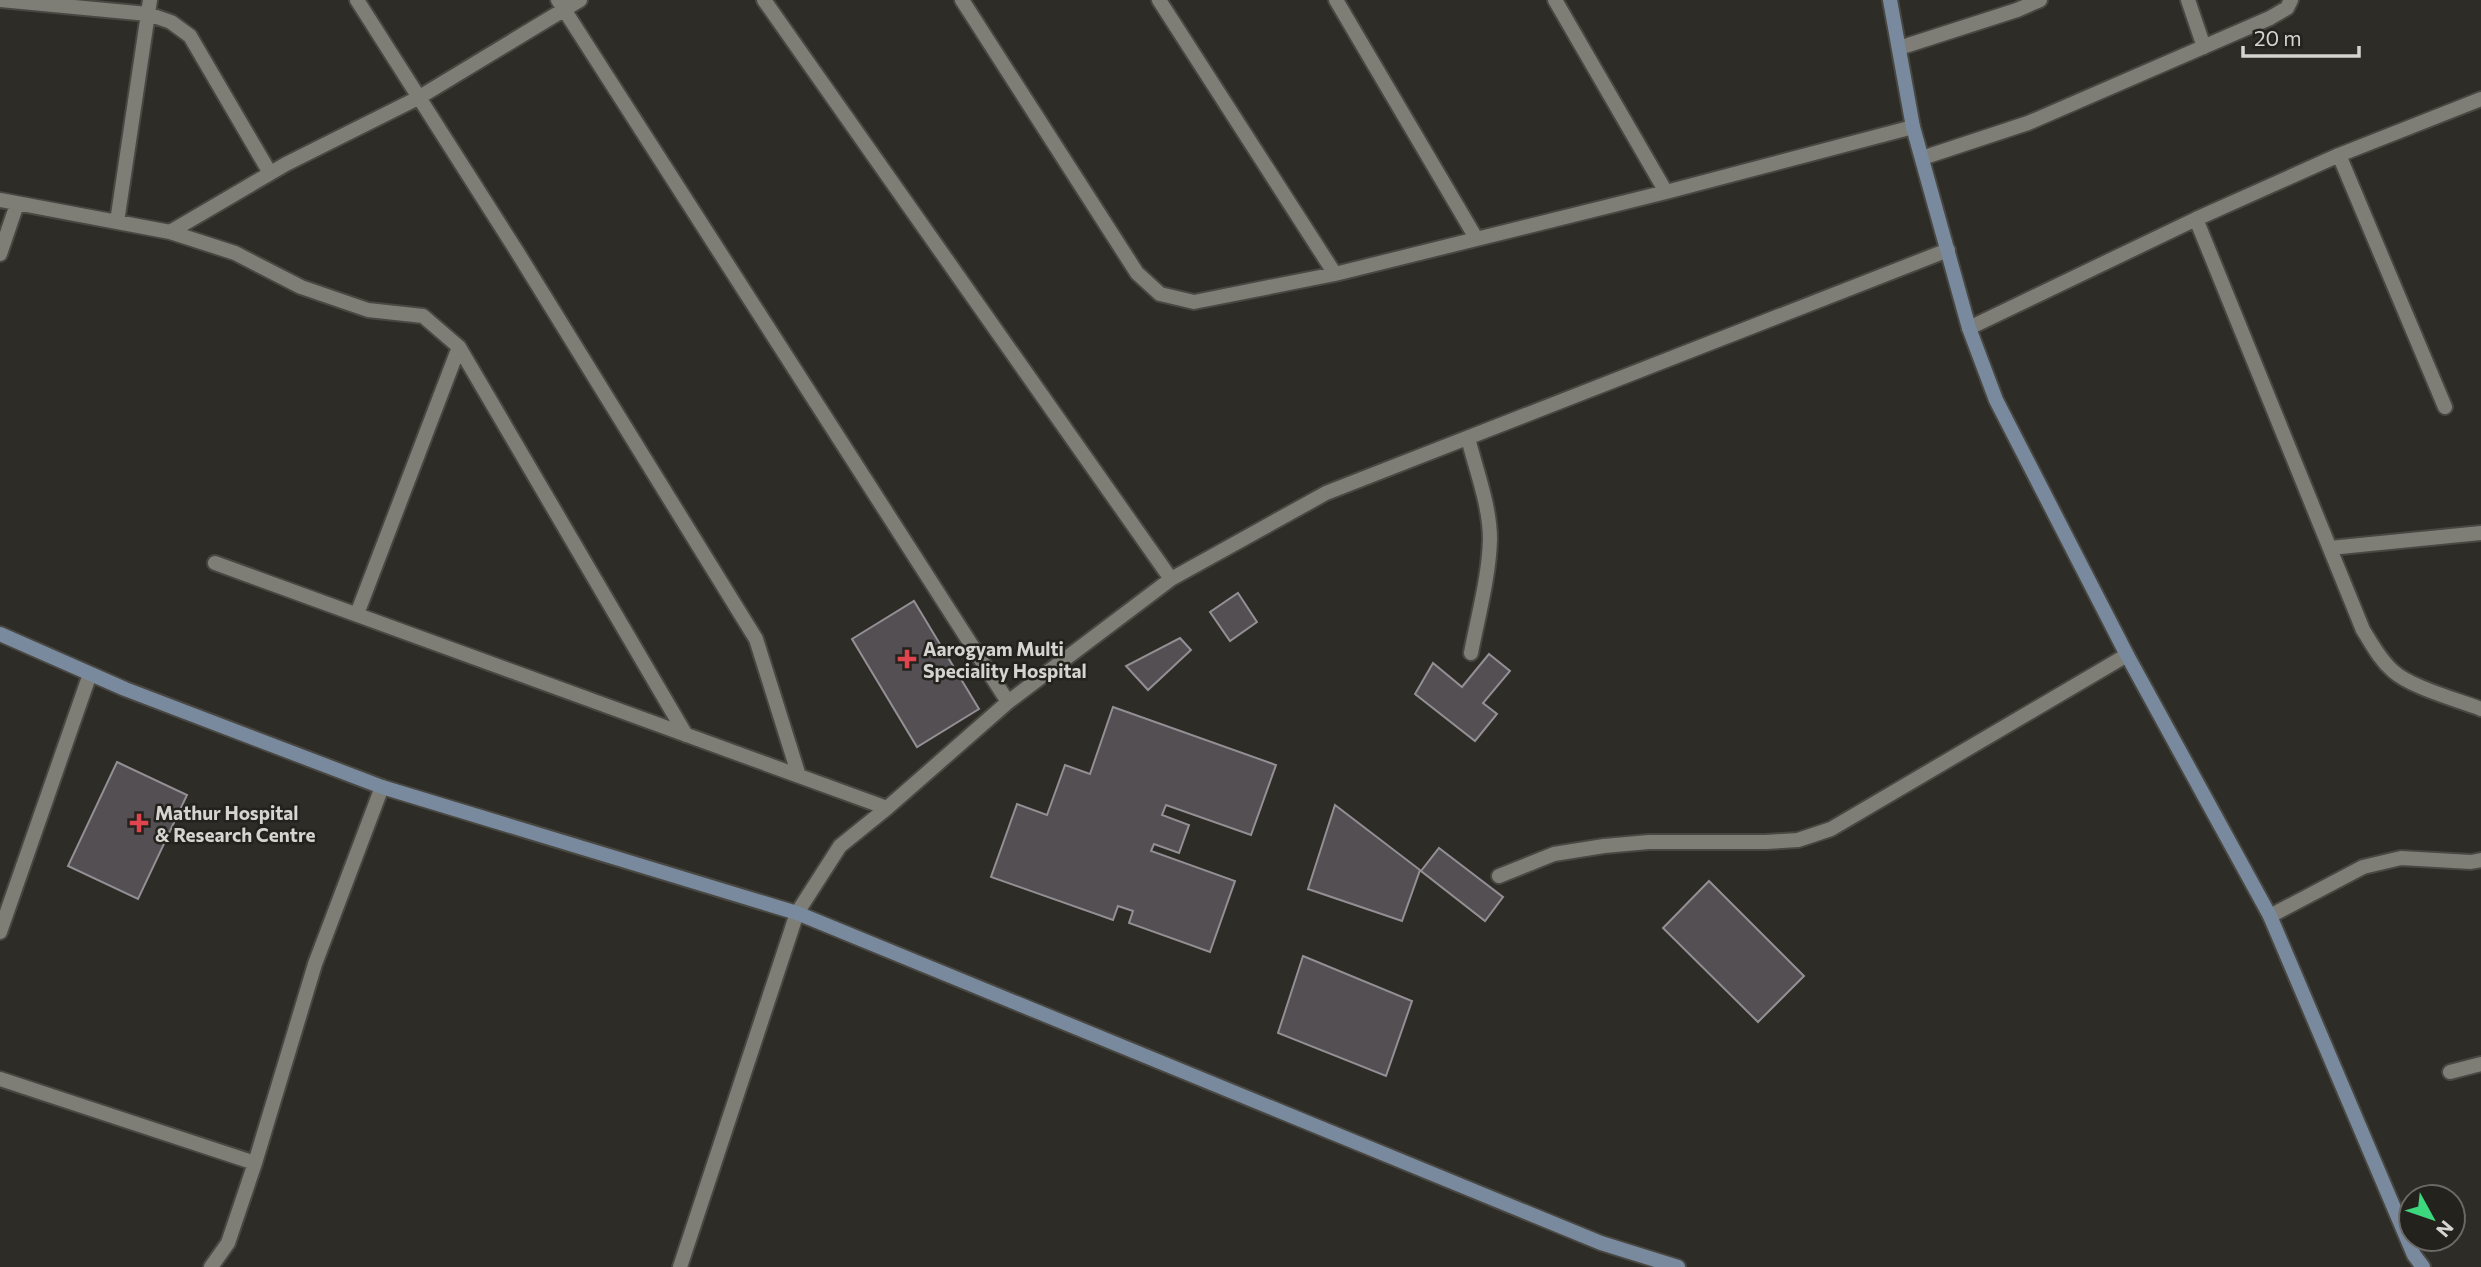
<svg xmlns="http://www.w3.org/2000/svg" width="2481" height="1267" viewBox="0 0 2481 1267" font-family="Commissioner,sans-serif">
	<style>
		.building { fill: #544f53; stroke: #948f94; stroke-width: 2 }
		.lines { fill: none; stroke-linecap: round; stroke-linejoin: round }
		.lane-casing { stroke: #484742; stroke-width: 18 }
		.street-casing { stroke: #484742; stroke-width: 18 }
		.secondary-casing { stroke: #484742; stroke-width: 18 }
		.lane { stroke: #7e7d76; stroke-width: 14 }
		.street { stroke: #7e7d76; stroke-width: 14 }
		.secondary { stroke: #798a9e; stroke-width: 14 }
		.health-dot { fill: #e0444e; stroke: #24221d; stroke-width: 2.5 }
		.labels { text-anchor: middle; dominant-baseline: central; stroke-width: 5; stroke-linejoin: round; paint-order: stroke }
		.poi-label { font-size: 19px; font-weight: bold; fill: #d5d4d0; stroke: #24221d; text-anchor: start }
	</style>
	<rect width="100%" height="100%" fill="#2d2c27"/>
	<path class="building" d="M1238 593 1257 622 1230 641 1210 612Z
		M914 601 979 709 917 747 852 639Z
		M1180 638 1191 650 1148 690 1126 666Z
		M1489 654 1510 671 1483 703 1497 714 1475 741 1415 694 1433 663 1462 687Z
		M1113 707 1276 765 1251 835 1166 805 1162 815 1189 825 1179 853 1154 844 1151 851 1235 881 1210 952 1129 923 1133 911 1118 906 1113 920 991 877 1017 804 1047 815 1065 765 1090 774Z
		M117 762 187 795 138 899 68 866Z
		M1335 805 1420 870 1402 921 1308 889Z
		M1439 848 1503 897 1485 921 1421 871Z
		M1709 881 1804 976 1758 1022 1663 928Z
		M1303 956 1412 1001 1386 1076 1278 1033Z"/>
	<g class="lines">
		<g class="lane-casing">
			<path id="lane" d="M1468 438C1476 470 1490 506 1490 539 1489 577 1478 616 1471 653
				M1499 876 1554 854 1604 846 1649 842H1766L1798 840 1831 829 2127 655"/>
		</g>
		<g class="street-casing">
			<path id="street" d="M0 0 148 14 171 22 190 36 270 173
				M357 0 516 250 756 639 799 776
				M558 0 1008 702
				M764 0 1171 579
				M962 0 1137 273 1160 294 1194 302 1335 274 1666 192 1913 127
				M1159 0 1335 274
				M1336 0 1476 238
				M1555 0 1666 192
				M2188 0 2204 47
				M1899 48 2017 10 2040 0
				M2339 155 2445 407
				M1922 158 2028 123 2270 18 2287 8 2291 0
				M0 200 170 232 235 253 301 287 368 310 423 316 459 347 686 735
				M2196 219 2363 630C2372 644 2380 660 2393 671 2410 687 2458 700 2481 709
				M117 222 150 0
				M170 232 286 164 418 98 580 0
				M0 254 17 204
				M1969 328 2196 219 2339 155 2481 99
				M2330 548 2481 533
				M215 563 887 808
				M357 614 459 347
				M2270 916 2363 867 2401 858 2471 862 2481 860
				M0 932 90 674
				M2450 1072 2481 1064
				M0 1079 255 1163
				M211 1267 228 1243 255 1163 315 964 382 787
				M680 1267 797 913 840 846 887 808 1008 702 1171 579 1326 493 1948 250"/>
		</g>
		<g class="secondary-casing">
			<path id="secondary" d="M1890 0 1913 127 1969 328 1996 400 2127 655 2270 916 2414 1255 2423 1267
				M0 634 125 689 382 787 797 913 1601 1243 1678 1267"/>
		</g>
		<use href="#lane" class="lane"/>
		<use href="#street" class="street"/>
		<use href="#secondary" class="secondary"/>
	</g>
	<g class="health-dot">
		<path d="M903.5 648.5h7v7h7v7h-7v7h-7v-7h-7v-7h7z"/>
		<path d="M135.5 812.5h7v7h7v7h-7v7h-7v-7h-7v-7h7z"/>
	</g>
	<g class="labels">
		<g class="poi-label">
			<text x="923" y="648">Aarogyam Multi<tspan x="923" dy="22">Speciality Hospital</tspan></text>
			<text x="155" y="812">Mathur Hospital<tspan x="155" dy="22">&amp; Research Centre</tspan></text>
		</g>
	</g>
	<g transform="translate(2432 1218) rotate(130)"><circle r="33" fill="#24221d" stroke="#6b6965" stroke-width="2"/>
	<path d="M0-5L12 26L0 18L-12 26Z" fill="#3dd77d"/>
	<text y="-10" font-size="19" font-weight="bold" text-anchor="middle" fill="#d5d4d0">N</text>
	</g>
	<path d="M2243 46v10h116v-10" fill="none" stroke="#d5d4d0" stroke-width="3.5"/>
	<text x="2254" y="46" font-size="21" fill="#d5d4d0" stroke="#24221d" stroke-width="5" paint-order="stroke">20 m</text>
</svg>
